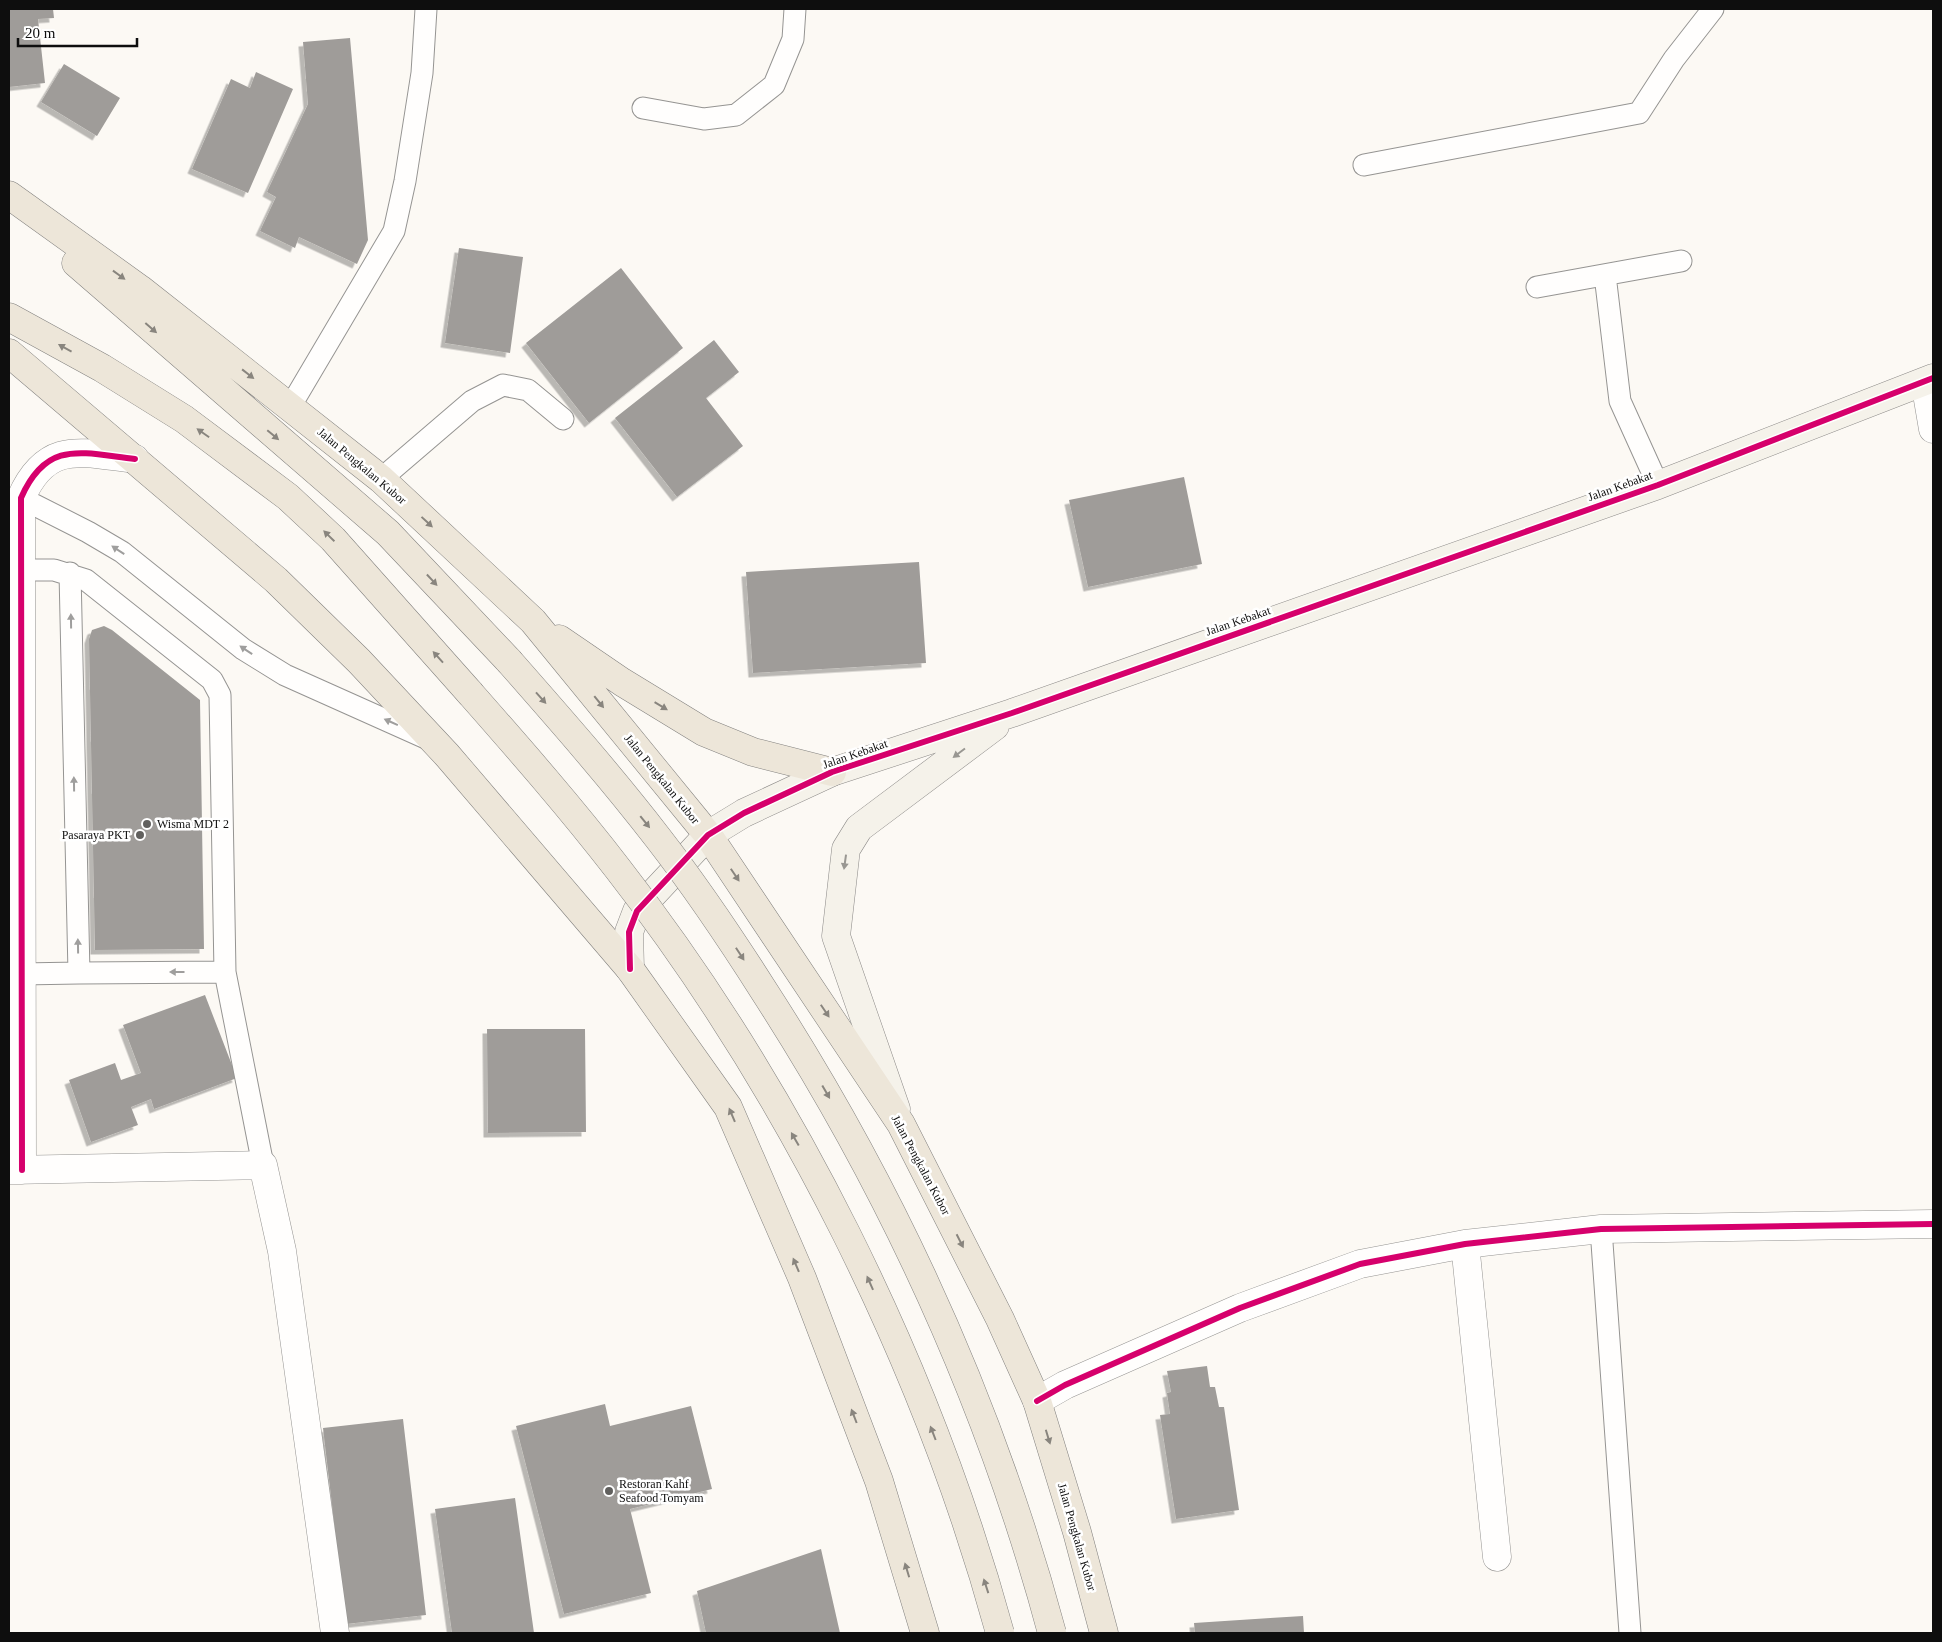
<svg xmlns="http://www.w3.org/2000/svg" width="1942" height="1642" viewBox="0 0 1942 1642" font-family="'Times New Roman',serif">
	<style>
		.building { fill: #9f9c99; filter: url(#shadow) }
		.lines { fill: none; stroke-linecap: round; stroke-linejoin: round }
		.lane-casing { stroke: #959492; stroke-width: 23 }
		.street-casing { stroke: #959492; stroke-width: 29 }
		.secondary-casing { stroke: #8c8a88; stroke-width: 29 }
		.primary-casing { stroke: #82817f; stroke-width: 29 }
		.lane { stroke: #fffefd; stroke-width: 21 }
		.street { stroke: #fffefd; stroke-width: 28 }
		.secondary { stroke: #f5f2ea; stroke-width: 28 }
		.primary { stroke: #ede6d9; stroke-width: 28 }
		.primary-bridge-casing { stroke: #82817f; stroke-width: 29; stroke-linecap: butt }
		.primary-bridge { stroke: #ede6d9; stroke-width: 28 }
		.cycleway-casing { stroke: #fff; stroke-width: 9 }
		.cycleway { stroke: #d6006c; stroke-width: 6 }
		.oneway { fill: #89857e }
		.oneway2 { fill: #9f9e9d }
		.oneway3 { fill: #999792 }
		.poi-dot { fill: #61605e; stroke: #fff; stroke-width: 2 }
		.labels { text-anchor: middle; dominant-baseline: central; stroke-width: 5; stroke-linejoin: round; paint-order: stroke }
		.street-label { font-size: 12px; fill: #0e0e0e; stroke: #fff }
		.poi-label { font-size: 12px; fill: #0e0e0e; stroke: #fff; text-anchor: start }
	</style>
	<defs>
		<filter id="shadow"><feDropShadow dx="-4.5" dy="4.5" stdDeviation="0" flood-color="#0004"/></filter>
	</defs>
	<rect width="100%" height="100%" fill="#fcf9f4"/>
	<path class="building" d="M9 9H53L54 18 38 19 45 83 9 87Z
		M350 38 368 240 357 264 299 237 295 248 260 231 276 197 267 192 308 104 303 42Z
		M64 64 120 98 97 136 41 102Z
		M256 72 293 89 248 193 192 169 231 79 250 88Z
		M459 248 523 257 510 353 445 343Z
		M621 268 683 348 589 423 526 343Z
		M714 340 739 372 706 398 743 446 677 497 615 418Z
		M1184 477 1202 564 1088 587 1069 500Z
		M919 562 926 663 753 673 746 572Z
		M104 626 112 630 200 700 204 949 95 950 89 639 92 630Z
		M205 995 237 1078 154 1109 151 1099 131 1107 138 1125 91 1142 69 1080 115 1063 121 1080 141 1073 123 1025Z
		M487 1029H585L586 1132 488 1133Z
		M1207 1366 1210 1387H1215L1219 1407H1224L1239 1510 1176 1519 1160 1415 1170 1414 1167 1393 1171 1392 1167 1371Z
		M605 1404 610 1426 691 1406 712 1489 630 1509 651 1593 564 1614 516 1426Z
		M403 1419 426 1615 346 1624 323 1428Z
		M515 1498 534 1633H452L435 1509Z
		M821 1549 840 1633H706L697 1591Z
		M1303 1616 1304 1633H1195L1194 1623Z"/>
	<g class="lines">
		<g class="lane-casing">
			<path id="lane" d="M643 108 704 119 736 115 774 85 793 39 795 9
				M1364 165 1639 113 1674 59 1713 9
				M1605 275 1620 401 1658 485
				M1537 287 1681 261
				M290 407 394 231 405 181 422 73 426 9
				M381 479 472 401 503 385 528 390 563 419
				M21 498 88 532 122 552 243 649 285 675 428 739
				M21 570H54L86 580 212 680 220 695 225 972 263 1165
				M79 973 225 972
				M21 974 79 973 70 573
				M1601 1229 1630 1633"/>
		</g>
		<g class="street-casing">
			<path id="street" d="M1925 382 1933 429
				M9 1170 263 1165 282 1251 335 1633
				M22 1170 21 498C47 439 82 453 135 459
				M1465 1244 1497 1557
				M1037 1401 1065 1385 1240 1308 1360 1264 1465 1244 1601 1229 1933 1224"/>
		</g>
		<g class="secondary-casing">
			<path id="secondary" d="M630 969 629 932 637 911 708 835 744 813 832 772 1012 713 1658 485 1933 378
				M896 1109 836 936 846 849 859 828 995 726"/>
		</g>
		<g class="primary-casing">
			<path id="primary" d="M9 195 140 289 381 479 533 621 708 835 901 1124 1000 1319 1037 1401 1077 1532 1104 1633
				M76 263 388 533 509 661
				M9 317 102 368 184 419 288 497 333 539 470 693
				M9 353 276 580 359 661 447 755 630 969 728 1107 802 1278 879 1481 925 1633
				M559 639 622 682 704 732 753 752 832 772"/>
		</g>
		<use href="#lane" class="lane"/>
		<use href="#street" class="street"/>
		<use href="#secondary" class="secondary"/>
		<use href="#primary" class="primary"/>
		<g class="primary-bridge-casing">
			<path id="primary-bridge" d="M509 661C560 719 611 777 658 838 696 887 731 939 764 991 892 1189 991 1406 1052 1633
				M470 693C521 751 571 808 618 869 790 1090 926 1363 1000 1633"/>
		</g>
		<use href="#primary-bridge" class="primary-bridge"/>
		<g class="cycleway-casing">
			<path id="cycleway" d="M630 969 629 932 637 911 708 835 744 813 832 772 1012 713 1658 485 1933 378
				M22 1170 21 498C47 439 82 453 135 459
				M1037 1401 1065 1385 1240 1308 1360 1264 1465 1244 1601 1229 1933 1224"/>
		</g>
		<use href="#cycleway" class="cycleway"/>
	</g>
	<defs><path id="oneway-solid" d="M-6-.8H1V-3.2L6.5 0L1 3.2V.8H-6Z" transform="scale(1.25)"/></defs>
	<g class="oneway">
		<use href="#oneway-solid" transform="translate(119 275) rotate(36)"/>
		<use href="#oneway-solid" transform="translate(151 328) rotate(41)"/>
		<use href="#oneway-solid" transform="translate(65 348) rotate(-151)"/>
		<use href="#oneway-solid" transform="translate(248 374) rotate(38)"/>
		<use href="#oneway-solid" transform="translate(203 433) rotate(-145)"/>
		<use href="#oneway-solid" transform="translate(273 435) rotate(40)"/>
		<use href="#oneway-solid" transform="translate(427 522) rotate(43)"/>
		<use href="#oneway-solid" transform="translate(329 536) rotate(-136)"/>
		<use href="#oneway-solid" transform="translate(432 580) rotate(47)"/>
		<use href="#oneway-solid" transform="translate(438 657) rotate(-132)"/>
		<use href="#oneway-solid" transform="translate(541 698) rotate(48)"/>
		<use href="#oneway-solid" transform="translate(599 702) rotate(51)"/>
		<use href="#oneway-solid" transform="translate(661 706) rotate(31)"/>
		<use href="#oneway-solid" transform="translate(645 822) rotate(51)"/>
		<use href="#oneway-solid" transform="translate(735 875) rotate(56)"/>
		<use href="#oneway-solid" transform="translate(740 954) rotate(57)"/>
		<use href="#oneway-solid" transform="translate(825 1011) rotate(56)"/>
		<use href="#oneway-solid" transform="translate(826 1092) rotate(60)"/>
		<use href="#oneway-solid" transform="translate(732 1115) rotate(-113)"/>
		<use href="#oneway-solid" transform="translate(795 1139) rotate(-120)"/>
		<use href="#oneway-solid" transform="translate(960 1241) rotate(63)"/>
		<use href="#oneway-solid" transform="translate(796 1265) rotate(-113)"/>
		<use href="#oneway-solid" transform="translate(870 1283) rotate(-114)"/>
		<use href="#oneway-solid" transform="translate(854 1416) rotate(-111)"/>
		<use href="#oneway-solid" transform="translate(933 1433) rotate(-111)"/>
		<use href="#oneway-solid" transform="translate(1048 1437) rotate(73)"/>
		<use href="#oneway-solid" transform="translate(907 1570) rotate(-107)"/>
		<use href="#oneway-solid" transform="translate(986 1586) rotate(-108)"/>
	</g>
	<g class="oneway2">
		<use href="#oneway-solid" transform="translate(118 550) rotate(-147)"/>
		<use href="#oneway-solid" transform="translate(71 621) rotate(-91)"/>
		<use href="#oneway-solid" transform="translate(246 650) rotate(-146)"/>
		<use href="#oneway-solid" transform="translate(391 722) rotate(-156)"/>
		<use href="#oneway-solid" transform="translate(74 784) rotate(-91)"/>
		<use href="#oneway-solid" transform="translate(78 946) rotate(-91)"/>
		<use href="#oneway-solid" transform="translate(177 972) rotate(180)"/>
	</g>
	<g class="oneway3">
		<use href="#oneway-solid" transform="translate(959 753) rotate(143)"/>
		<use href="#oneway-solid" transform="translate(845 862) rotate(98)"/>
	</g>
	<g class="poi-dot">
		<circle cx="147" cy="824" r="5"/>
		<circle cx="140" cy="835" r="5"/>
		<circle cx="609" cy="1491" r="5"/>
	</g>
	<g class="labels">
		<g class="street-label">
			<text transform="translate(362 466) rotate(40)">Jalan Pengkalan Kubor</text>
			<text transform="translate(1620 486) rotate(-20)">Jalan Kebakat</text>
			<text transform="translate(1238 621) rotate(-19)">Jalan Kebakat</text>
			<text transform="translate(855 754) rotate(-19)">Jalan Kebakat</text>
			<text transform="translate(662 779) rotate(51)">Jalan Pengkalan Kubor</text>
			<text transform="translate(921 1165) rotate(62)">Jalan Pengkalan Kubor</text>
			<text transform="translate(1077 1537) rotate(74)">Jalan Pengkalan Kubor</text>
		</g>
		<g class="poi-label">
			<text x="157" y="824">Wisma MDT 2</text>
			<text x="130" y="835" text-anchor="end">Pasaraya PKT</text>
			<text x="619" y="1484">Restoran Kahf<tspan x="619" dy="14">Seafood Tomyam</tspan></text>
		</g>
	</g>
	<rect width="1942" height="1642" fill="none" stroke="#0e0e0e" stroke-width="20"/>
	<path d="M18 38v8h119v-8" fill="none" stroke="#0e0e0e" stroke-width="2.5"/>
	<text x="25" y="38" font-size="15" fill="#0e0e0e" stroke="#ffffff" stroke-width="4" paint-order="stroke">20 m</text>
</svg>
